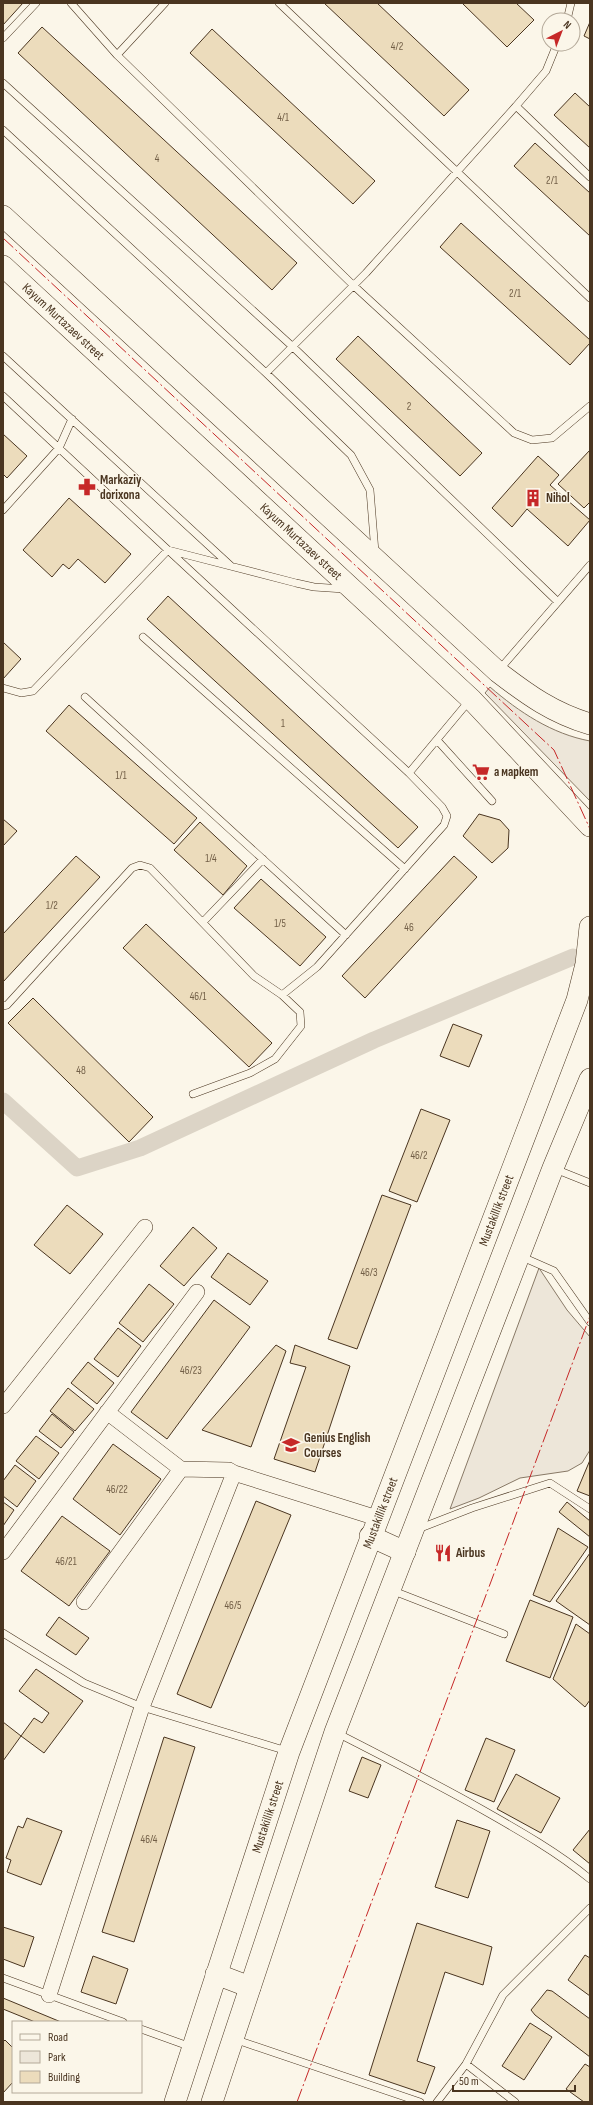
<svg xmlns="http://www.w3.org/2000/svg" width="593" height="2105" viewBox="0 0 593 2105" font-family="'Sofia Sans Condensed',sans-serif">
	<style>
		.green { fill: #ede6d9; stroke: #887966 }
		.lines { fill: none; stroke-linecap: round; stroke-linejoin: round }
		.canal { stroke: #dcd4c6; stroke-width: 17 }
		.building { fill: #ecdcbc; stroke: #4a3520 }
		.lane-casing { stroke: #4a3520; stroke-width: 8 }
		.street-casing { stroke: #4a3520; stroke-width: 16 }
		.secondary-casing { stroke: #4a3520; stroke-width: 22 }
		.lane { stroke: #fbf6e9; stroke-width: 7 }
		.street { stroke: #fbf6e9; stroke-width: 15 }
		.secondary { stroke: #fbf6e9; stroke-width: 21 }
		.power { stroke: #c62828; stroke-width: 1; stroke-dasharray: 14 3 2 3; stroke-linecap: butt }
		.labels { text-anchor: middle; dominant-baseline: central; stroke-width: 3; stroke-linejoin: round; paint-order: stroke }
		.number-label { font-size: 11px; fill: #725f47 }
		.street-label { font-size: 13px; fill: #4a3520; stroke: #fbf6e9 }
		.poi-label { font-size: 13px; font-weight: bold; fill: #4a3520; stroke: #fbf6e9; text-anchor: start }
	</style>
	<rect width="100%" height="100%" fill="#fbf6e9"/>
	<path class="green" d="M490 687C519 712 552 734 590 741V801L485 693Z
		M539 1268 567 1310 590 1337V1450L582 1463 568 1471 520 1478 479 1498 450 1509Z"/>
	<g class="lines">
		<path class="canal" d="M3 1101 77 1168 140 1148 374 1040 573 957"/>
	</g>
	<path class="building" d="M3 3H23L3 25Z
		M324 3H377L469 90 444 116Z
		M462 3H516L534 20 507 47Z
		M590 22V39L584 36Z
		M42 27 297 263 272 290 18 53Z
		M212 29 375 181 353 204 190 53Z
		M575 93 590 107V148L554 115Z
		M535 143 590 193V236L514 166Z
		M461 223 590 340V343L570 365 440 247Z
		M358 336 482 453 460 476 336 359Z
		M3 434 27 456 7 478 3 474Z
		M590 450V502L584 508 558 484Z
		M538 456 559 475 550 485 590 520 568 546 527 509 512 527 492 508Z
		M69 498 131 554 105 583 78 559 69 569 63 564 52 577 23 550Z
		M168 596 418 827 398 848 147 619Z
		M3 642 21 659 3 679Z
		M69 705 197 818 174 844 46 731Z
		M479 814 500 820 509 830 508 848 492 863 463 836Z
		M3 819 17 831 3 846Z
		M200 822 247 866 223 895 174 850Z
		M76 856 100 877 3 982V934Z
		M454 856 477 877 365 998 342 976Z
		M261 879 326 937 300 966 234 908Z
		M146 924 272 1043 249 1067 123 948Z
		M33 998 153 1117 129 1142 8 1023Z
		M453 1024 482 1035 469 1067 440 1056Z
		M421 1109 450 1120 417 1202 389 1191Z
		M382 1195 411 1205 357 1349 328 1339Z
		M67 1205 103 1234 70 1274 34 1245Z
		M193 1227 217 1248 184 1286 160 1266Z
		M228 1253 268 1281 250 1305 211 1277Z
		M149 1284 174 1304 143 1342 119 1323Z
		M214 1300 250 1327 167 1439 131 1412Z
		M118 1328 141 1346 118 1377 94 1359Z
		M276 1345 286 1351 251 1447 202 1430Z
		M295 1345 350 1366 315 1472 274 1459 306 1367 290 1363Z
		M88 1362 114 1383 97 1404 71 1383Z
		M68 1388 94 1409 75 1431 50 1411Z
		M52 1414 74 1432 61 1448 39 1431Z
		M36 1436 59 1453 39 1479 16 1461Z
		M113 1444 161 1479 120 1535 73 1499Z
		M590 1460V1496L577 1491Z
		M15 1465 36 1481 17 1507 3 1496V1481Z
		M256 1501 291 1515 211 1708 177 1694Z
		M3 1502 14 1510 3 1526Z
		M567 1502 590 1521V1537L559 1512Z
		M62 1516 110 1551 69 1606 21 1571Z
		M558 1528 588 1547 550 1602 533 1595Z
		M590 1553V1625L556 1601Z
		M530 1600 573 1617 550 1678 506 1661Z
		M59 1617 89 1638 76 1655 46 1635Z
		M576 1624 590 1634V1700L585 1707 553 1679Z
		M36 1669 83 1701 44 1753 21 1736 34 1718 42 1723 49 1713 19 1691Z
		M3 1722 21 1736 3 1761Z
		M164 1737 195 1747 134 1942 102 1932Z
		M486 1738 515 1750 494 1802 465 1790Z
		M362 1757 381 1765 368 1798 349 1791Z
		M516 1774 560 1798 541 1833 497 1809Z
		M27 1818 62 1831 41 1885 7 1872 11 1860 6 1858 18 1826 23 1828Z
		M457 1820 490 1831 468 1898 435 1887Z
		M590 1829V1864L573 1850Z
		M417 1923 492 1947 483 1985 445 1972 417 2061 435 2067 425 2094 369 2075Z
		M3 1927 34 1937 24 1967 3 1959Z
		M585 1955 590 1958V1996L568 1980Z
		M93 1956 128 1969 116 2004 81 1992Z
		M547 1990 552 1991 590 2019V2057L535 2015 531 2010Z
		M3 1998 61 2022H35L3 2009Z
		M530 2023 552 2037 524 2080 502 2066Z
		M5 2040 13 2048V2082L3 2093V2042Z
		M585 2064 590 2067V2102H584L566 2089Z"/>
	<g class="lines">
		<g class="lane-casing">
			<path id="lane" d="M71 3 117 55 353 285 514 433 532 440 552 438 590 406
				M279 3 590 298
				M567 20 571 3
				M3 38 36 3
				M117 55 165 3
				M3 83 293 347 558 602
				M516 106 590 177
				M3 130 266 373 351 455 370 490 375 552
				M3 356 231 566
				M266 373 366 273 516 106 546 71 557 44
				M3 396 168 550 296 583 314 587 344 589
				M3 510 59 448 72 419
				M143 637 405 869
				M499 670 590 565
				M3 688 21 693 33 691 168 550 409 773 469 701
				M85 697 346 935
				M437 740 492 801
				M203 922 263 859
				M3 1006 7 1005 132 868 140 865 150 868 254 976 282 995 317 967 444 825 447 816 442 807 409 773
				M193 1094 250 1073 275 1059 301 1026 300 1012 282 995
				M555 1169 590 1183
				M520 1256 554 1271 590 1322
				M418 1529 472 1508 550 1483 590 1509
				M391 1590 504 1634
				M3 1633 84 1683 142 1707 287 1751
				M337 1733C386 1758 435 1783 483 1810 520 1831 557 1852 590 1879
				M3 1978 123 2022
				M141 2029 191 2047
				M234 2039 420 2102
				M466 2064 515 2102
				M437 2102 466 2064 503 1995 590 1908"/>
		</g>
		<g class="street-casing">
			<path id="street" d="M3 1406 145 1227
				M107 1412 181 1469 229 1470 234 1473
				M3 1552 197 1292
				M84 1602 181 1469
				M49 1995 142 1707 234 1473 377 1518"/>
		</g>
		<g class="secondary-casing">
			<g id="secondary">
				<path d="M3 216 498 672C528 695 553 713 590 724"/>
				<path id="s1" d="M3 266 471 699 590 826"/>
				<path d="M370 1536 405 1552"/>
				<path d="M216 1974 250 1987"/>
				<path id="s2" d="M175 2102 289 1752 577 1000 586 964 590 927"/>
				<path d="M212 2102 335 1732 553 1168 590 1079"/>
			</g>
		</g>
		<use href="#lane" class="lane"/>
		<use href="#street" class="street"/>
		<use href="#secondary" class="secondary"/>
		<path class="power" d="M3 238 554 750 590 829
			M297 2102 590 1316"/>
	</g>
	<defs>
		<g id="pharmacy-bare" transform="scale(1.38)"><path d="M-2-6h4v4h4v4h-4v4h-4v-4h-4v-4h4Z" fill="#c62828" stroke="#fbf6e9" stroke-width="2.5" paint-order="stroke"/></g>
		<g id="building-bare" transform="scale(1.38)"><path d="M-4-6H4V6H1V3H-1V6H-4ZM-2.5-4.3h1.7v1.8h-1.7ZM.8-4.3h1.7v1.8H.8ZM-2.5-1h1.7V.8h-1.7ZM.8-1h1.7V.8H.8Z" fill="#c62828" stroke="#fbf6e9" stroke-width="2.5" paint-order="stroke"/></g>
		<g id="supermarket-bare" transform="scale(1.38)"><path d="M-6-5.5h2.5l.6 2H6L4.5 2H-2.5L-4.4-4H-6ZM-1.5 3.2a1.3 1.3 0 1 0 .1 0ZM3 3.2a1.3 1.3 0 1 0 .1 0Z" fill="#c62828" stroke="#fbf6e9" stroke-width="2.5" paint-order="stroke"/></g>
		<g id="school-bare" transform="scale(1.38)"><path d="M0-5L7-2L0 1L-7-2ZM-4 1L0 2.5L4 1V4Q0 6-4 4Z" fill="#c62828" stroke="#fbf6e9" stroke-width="2.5" paint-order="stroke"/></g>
		<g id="restaurant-bare" transform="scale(1.38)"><path d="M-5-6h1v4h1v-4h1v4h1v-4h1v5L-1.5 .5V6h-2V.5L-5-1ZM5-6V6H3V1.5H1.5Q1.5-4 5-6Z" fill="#c62828" stroke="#fbf6e9" stroke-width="2.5" paint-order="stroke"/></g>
	</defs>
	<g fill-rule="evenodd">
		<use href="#pharmacy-bare" x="87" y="487"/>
		<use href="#building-bare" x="533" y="498"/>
		<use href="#supermarket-bare" x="481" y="772"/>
		<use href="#school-bare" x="291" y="1445"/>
		<use href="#restaurant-bare" x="443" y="1553"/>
	</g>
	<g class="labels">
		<g class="number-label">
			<text x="397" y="46">4/2</text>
			<text x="283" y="117">4/1</text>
			<text x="157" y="158">4</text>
			<text x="552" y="180">2/1</text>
			<text x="515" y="293">2/1</text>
			<text x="409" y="406">2</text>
			<text x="283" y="723">1</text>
			<text x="121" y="775">1/1</text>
			<text x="211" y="858">1/4</text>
			<text x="52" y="905">1/2</text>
			<text x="280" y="923">1/5</text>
			<text x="409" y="927">46</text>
			<text x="198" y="996">46/1</text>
			<text x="81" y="1070">48</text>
			<text x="419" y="1155">46/2</text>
			<text x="369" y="1272">46/3</text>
			<text x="191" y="1370">46/23</text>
			<text x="117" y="1489">46/22</text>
			<text x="66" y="1561">46/21</text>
			<text x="233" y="1605">46/5</text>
			<text x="149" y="1839">46/4</text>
		</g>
		<g class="street-label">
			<text stroke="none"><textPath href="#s1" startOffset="82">Kayum Murtazaev street</textPath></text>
			<text stroke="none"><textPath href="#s1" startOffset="406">Kayum Murtazaev street</textPath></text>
			<text stroke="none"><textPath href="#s2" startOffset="948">Mustakillik street</textPath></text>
			<text stroke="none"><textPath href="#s2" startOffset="624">Mustakillik street</textPath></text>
			<text stroke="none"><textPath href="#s2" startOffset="300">Mustakillik street</textPath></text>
		</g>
		<g class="poi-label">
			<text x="100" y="480">Markaziy<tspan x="100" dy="15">dorixona</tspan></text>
			<text x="546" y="498">Nihol</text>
			<text x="494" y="772">а маркет</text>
			<text x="304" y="1438">Genius English<tspan x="304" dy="15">Courses</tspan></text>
			<text x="456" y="1553">Airbus</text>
		</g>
	</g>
	<rect width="593" height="2105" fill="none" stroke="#4a3520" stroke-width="8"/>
	<rect x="12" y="2021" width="130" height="72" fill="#fbf6e9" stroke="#b4a999"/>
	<rect x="20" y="2034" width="20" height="6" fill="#fbf6e9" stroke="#b4a999"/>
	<text x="48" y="2041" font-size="12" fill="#4a3520">Road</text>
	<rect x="20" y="2051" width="20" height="12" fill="#ede6d9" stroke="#b4a999"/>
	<text x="48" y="2061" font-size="12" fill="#4a3520">Park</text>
	<rect x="20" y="2071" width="20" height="12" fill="#ecdcbc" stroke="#b4a999"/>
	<text x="48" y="2081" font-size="12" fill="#4a3520">Building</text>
	<g transform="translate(561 32) rotate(42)"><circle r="19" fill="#fbf6e9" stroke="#b4a999"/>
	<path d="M0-3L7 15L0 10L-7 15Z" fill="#c62828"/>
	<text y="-6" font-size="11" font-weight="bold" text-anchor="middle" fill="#4a3520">N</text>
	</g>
	<path d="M453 2085v6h122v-6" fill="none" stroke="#4a3520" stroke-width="2"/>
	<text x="459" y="2085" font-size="12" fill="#4a3520" stroke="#fbf6e9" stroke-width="3" paint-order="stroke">50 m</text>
</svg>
